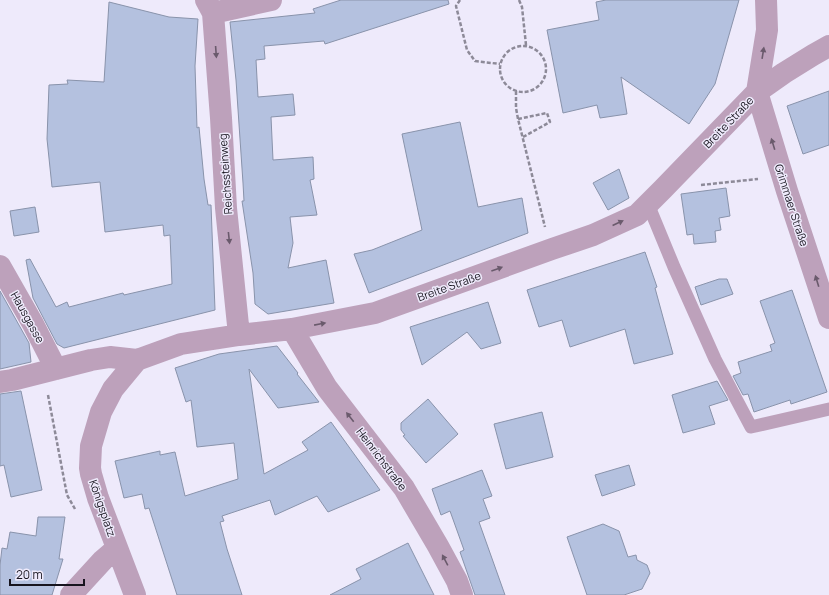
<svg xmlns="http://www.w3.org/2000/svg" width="829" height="595" viewBox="0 0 829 595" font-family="Manrope,sans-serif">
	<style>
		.building { fill: #b4c1df; stroke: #8993ab }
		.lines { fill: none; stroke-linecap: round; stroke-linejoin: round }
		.path { stroke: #8d8a98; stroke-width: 2.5; stroke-dasharray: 4 2; stroke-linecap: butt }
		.service { stroke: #bda1bb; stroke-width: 13 }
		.minor { stroke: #bda1bb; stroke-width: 22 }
		.oneway { fill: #6a5a6c }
		.labels { text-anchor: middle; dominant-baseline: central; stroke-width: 3; stroke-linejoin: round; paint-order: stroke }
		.street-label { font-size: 11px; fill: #17141e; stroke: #eeeafb }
	</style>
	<rect width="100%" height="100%" fill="#eeeafb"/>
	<path class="building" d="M341 0H448L449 4 325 44 324 41 264 46 265 59 256 60 258 97 293 94 295 115 271 117 273 160 313 157 314 179 310 180 317 215 290 217 293 243 288 268 326 260 334 303 268 314 255 304 253 273 242 201H244L243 183 236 80 230 22 315 13 313 9Z
		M606 0H739L715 84 689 124 621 77 627 114 600 118 597 105 563 113 547 30 599 20 596 2Z
		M109 2 169 17 198 19 195 66 197 128 199 127 204 179 208 205H211L215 310 64 348 57 344 33 298 26 260 30 259 56 307 67 302 69 307 123 293 124 295 172 284 170 235 164 236 163 225 105 232 100 182 52 187 47 139 49 85 68 84 67 80 104 82Z
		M829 91V145L803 154 787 106Z
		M460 122 478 207 522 198 528 233 369 293 354 254 372 250 422 230 402 134Z
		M619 169 629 198 608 210 593 183Z
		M726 188 730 216 719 218 721 230 715 231 716 242 694 244 693 234 687 235 681 194Z
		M35 207 39 232 14 236 10 211Z
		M645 252 657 287 655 288 673 354 634 364 625 329 570 347 562 320 539 327 527 290Z
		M719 279H727L733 294 701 305 695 287Z
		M792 290 827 392 791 404 790 400 754 412 748 394 743 395 733 376 741 373 738 362 772 351 770 345 775 343 760 301Z
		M0 291 29 343 31 362 0 369Z
		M488 302 501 343 481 349 467 332 422 365 410 327Z
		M277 346 298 373 297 374 319 402 278 408 249 369 264 474 308 450 302 442 331 422 380 490 328 512 317 496 275 515 270 500 222 516 224 521 220 522 227 549 242 595H177L149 508 145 509 142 494 124 498 115 461 160 451V455L175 452 185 496 238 479 234 443 197 447 191 400 186 402 175 368 219 354Z
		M717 381 728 400 709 406 715 424 683 433 672 395Z
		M21 391 42 490 11 497 4 465 0 466V394Z
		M428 399 458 434 426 463 403 436 405 435 401 430V423Z
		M542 412 553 457 506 469 494 424Z
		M629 465 635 485 602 496 595 475Z
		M482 470 492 496 483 499 490 518 479 522 505 595H475L460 552 464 550 450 511 441 515 432 489Z
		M38 517H65L59 559H63L52 595H0V565L2 548 7 549 10 532 36 536Z
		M603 524 619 531 628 557 636 555 637 560 647 565 650 573 642 589 624 595H587L567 537Z
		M408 543 434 595H330L361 579 356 569Z"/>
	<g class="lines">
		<path class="path" d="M460 0 456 6 467 50 475 61 500 64
			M519 0 522 7 526 45
			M500 69a23 23 0 1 1 46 0a23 23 0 1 1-46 0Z
			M516 91V108L518 119 545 227
			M518 119 547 113 550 122 523 137
			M701 185 758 179
			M48 395 67 495 75 509"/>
		<path class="service" d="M648 204 674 267 715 359 751 427 829 409"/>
		<path class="minor" d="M206 0 213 13 221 118 226 208 239 335
			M766 0 767 30 757 92 787 191 829 318
			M213 13 271 0
			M0 266 33 324 56 369
			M292 329 327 388 404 488 438 546 457 581 462 595
			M0 382 12 380 91 360 110 357 137 360 181 344 239 335 292 329 375 313 552 249 593 235 637 215 663 189 757 92 784 73 813 55 829 46
			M71 595 103 560 117 548
			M135 595 98 498 91 474 90 468 91 446 101 412 113 389 137 360"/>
	</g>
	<defs><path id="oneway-solid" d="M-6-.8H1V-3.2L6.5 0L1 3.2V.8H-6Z"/></defs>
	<g class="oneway">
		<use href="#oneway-solid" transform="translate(216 52) rotate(86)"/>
		<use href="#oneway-solid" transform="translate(763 53) rotate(-81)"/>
		<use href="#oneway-solid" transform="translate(773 144) rotate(-107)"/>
		<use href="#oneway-solid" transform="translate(618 223) rotate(-25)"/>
		<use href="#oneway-solid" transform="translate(229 238) rotate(84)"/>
		<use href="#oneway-solid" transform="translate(497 269) rotate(-20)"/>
		<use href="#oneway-solid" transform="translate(817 281) rotate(-107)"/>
		<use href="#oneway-solid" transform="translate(320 324) rotate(-11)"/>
		<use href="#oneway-solid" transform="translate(350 417) rotate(-128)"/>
		<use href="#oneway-solid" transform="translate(445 560) rotate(-118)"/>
	</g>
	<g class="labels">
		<g class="street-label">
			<text transform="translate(728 122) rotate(-46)">Breite Straße</text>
			<text transform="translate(225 174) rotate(-94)">Reichssteinweg</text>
			<text transform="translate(792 205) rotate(72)">Grimmaer Straße</text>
			<text transform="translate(449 286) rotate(-20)">Breite Straße</text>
			<text transform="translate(28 317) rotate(61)">Hausgasse</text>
			<text transform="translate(382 459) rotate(53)">Heinrichstraße</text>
			<text transform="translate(103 508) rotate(71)">Königsplatz</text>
		</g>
	</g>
	<path d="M10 579v6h74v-6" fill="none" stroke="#17141e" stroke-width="2"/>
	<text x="16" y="579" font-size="12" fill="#17141e" stroke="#eeeafb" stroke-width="3" paint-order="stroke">20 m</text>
</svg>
